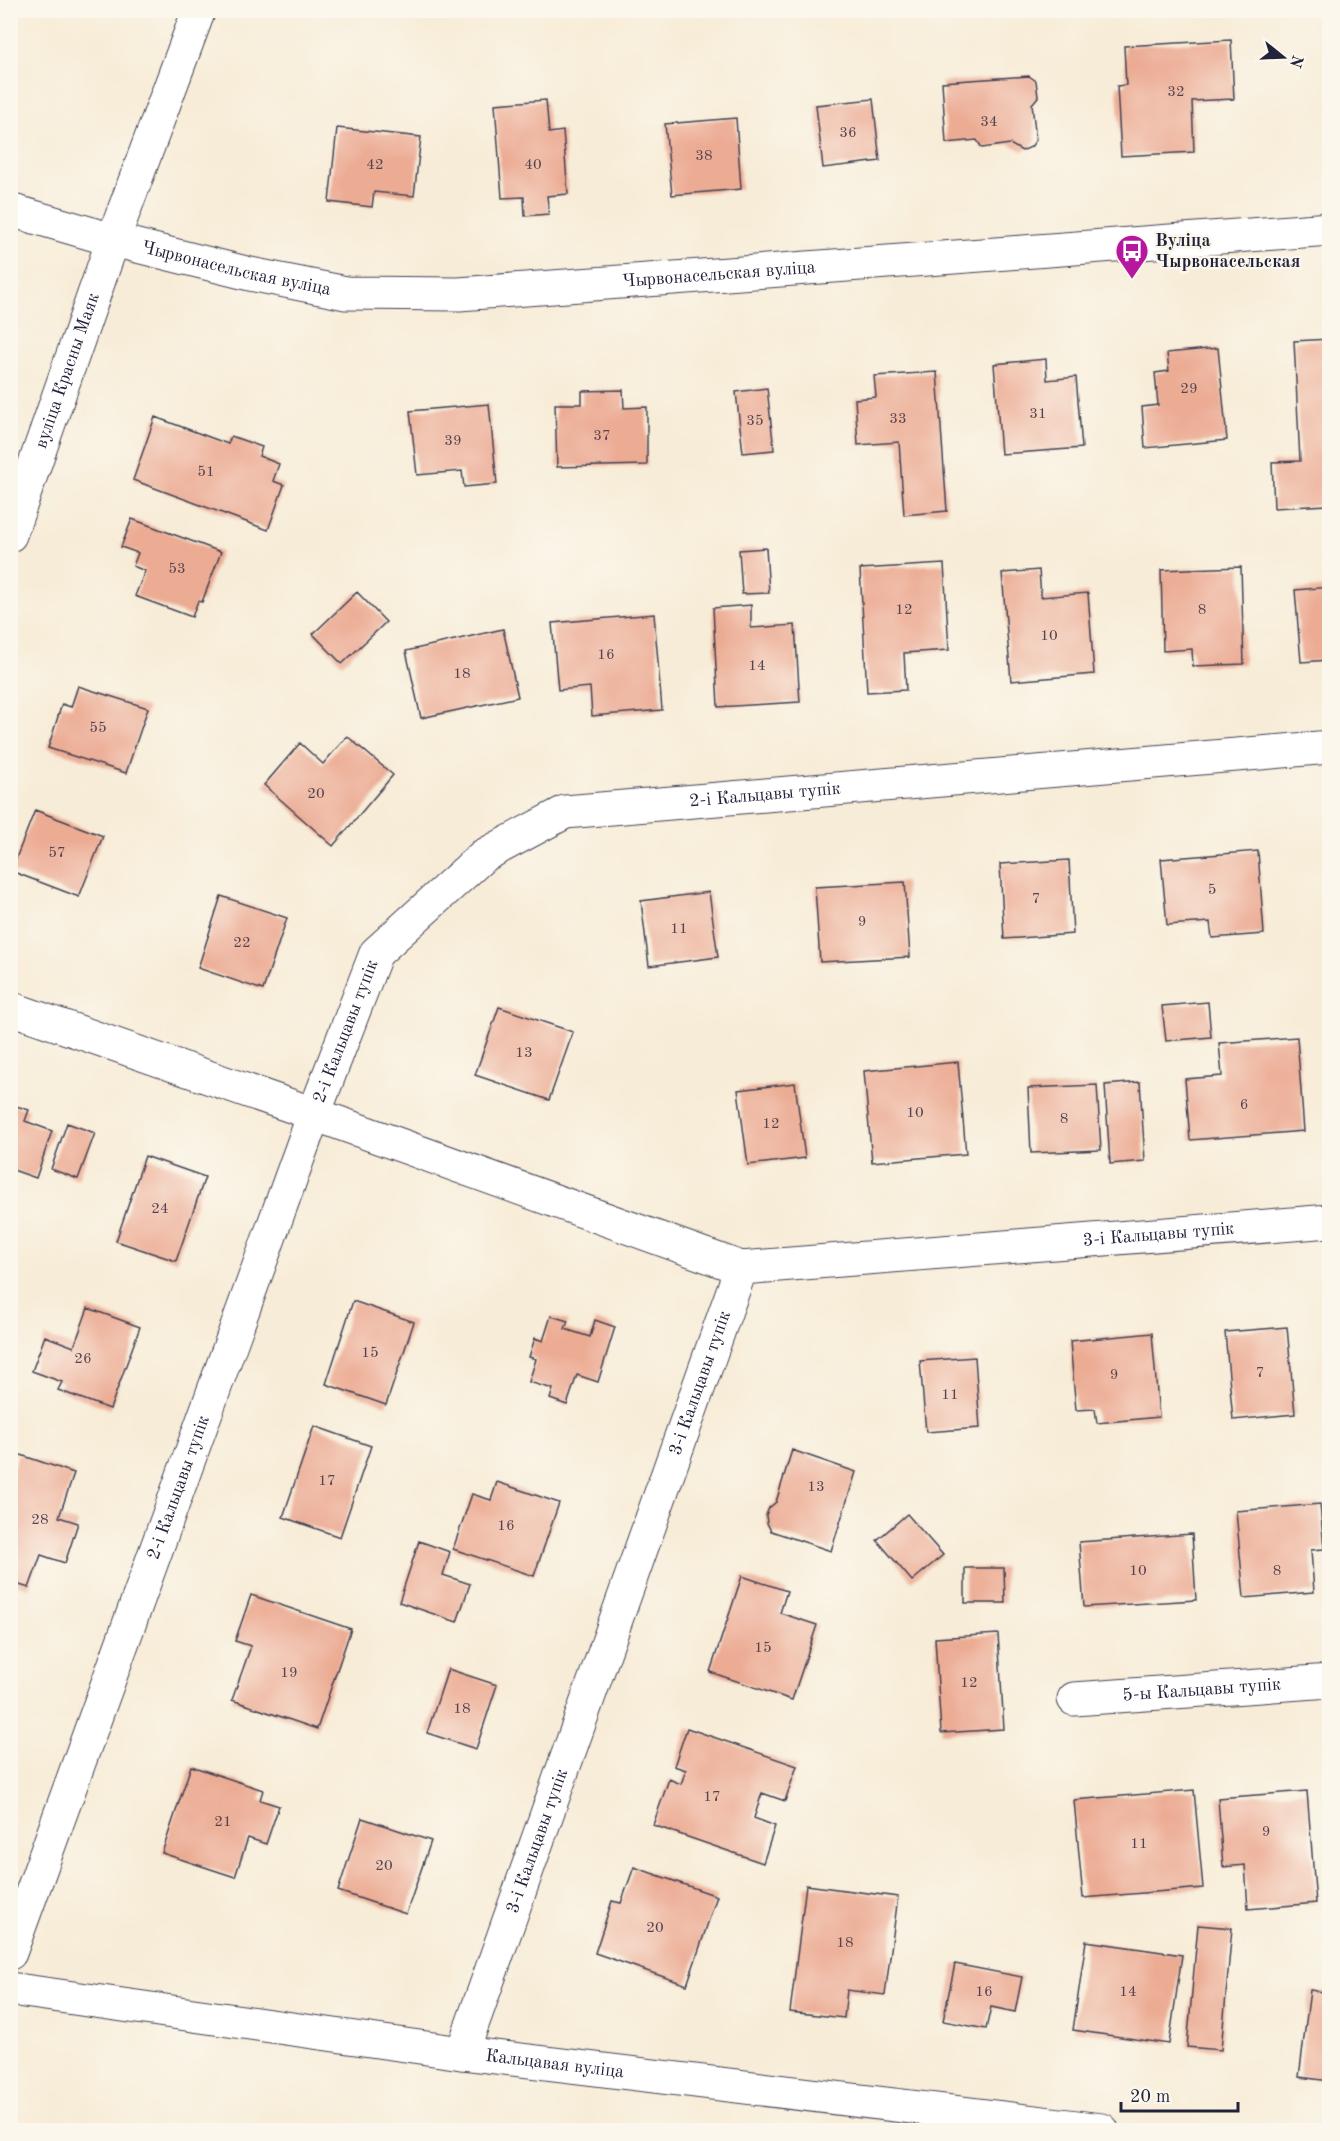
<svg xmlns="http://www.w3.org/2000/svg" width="1340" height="2141" viewBox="0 0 1340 2141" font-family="'Old Standard TT',serif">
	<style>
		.building { fill: #ecac94 }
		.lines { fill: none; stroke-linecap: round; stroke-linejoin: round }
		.minor-casing { stroke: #424052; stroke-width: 35 }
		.tertiary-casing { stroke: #424052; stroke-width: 35 }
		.minor { stroke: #fff; stroke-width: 33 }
		.tertiary { stroke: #fff; stroke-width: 33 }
		.labels { text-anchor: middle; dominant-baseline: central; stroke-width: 5; stroke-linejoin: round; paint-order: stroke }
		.number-label { font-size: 15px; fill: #544451 }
		.poi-label { font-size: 18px; font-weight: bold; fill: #22223b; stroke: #fbf7ec; text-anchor: start }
		.street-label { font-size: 18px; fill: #22223b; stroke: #fbf7ec }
	</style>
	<rect width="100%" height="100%" fill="#fbf7ec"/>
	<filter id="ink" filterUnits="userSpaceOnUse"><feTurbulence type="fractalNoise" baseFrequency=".0167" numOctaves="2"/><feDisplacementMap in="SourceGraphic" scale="12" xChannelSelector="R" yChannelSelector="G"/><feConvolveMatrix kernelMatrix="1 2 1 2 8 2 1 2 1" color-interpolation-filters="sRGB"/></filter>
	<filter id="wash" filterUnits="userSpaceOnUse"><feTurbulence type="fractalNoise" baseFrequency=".008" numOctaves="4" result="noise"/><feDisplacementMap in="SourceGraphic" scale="24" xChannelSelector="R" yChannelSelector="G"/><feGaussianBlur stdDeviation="1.35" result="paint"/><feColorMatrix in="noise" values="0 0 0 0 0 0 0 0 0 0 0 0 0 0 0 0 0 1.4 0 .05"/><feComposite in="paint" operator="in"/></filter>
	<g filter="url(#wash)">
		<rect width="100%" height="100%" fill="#f7ecd7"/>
		<g id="blocks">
			<path class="building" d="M1231 40 1234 99 1192 101 1194 152 1121 156 1117 86 1126 85 1124 46Z
				M1029 76 1036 81 1038 97 1032 104 1036 140 1031 147 1022 151 1010 144 982 148 977 140 946 143 942 82Z
				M873 99 880 161 823 168 816 105Z
				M546 100 549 133 563 131 568 194 547 196 549 214 525 216 524 197 502 198 495 104Z
				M736 118 741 189 672 195 665 124Z
				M337 128 421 137 414 196 374 192 372 207 329 202Z
				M1330 339V460H1325L1327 505 1274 508 1272 462 1300 461 1294 341Z
				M1218 348 1227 440 1145 448 1142 407 1158 405 1155 373 1169 371 1167 353Z
				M1046 359 1047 380 1076 377 1082 448 1001 454 994 364Z
				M937 372 947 511 904 515 899 442 858 445 855 399 876 397 874 376Z
				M767 388 774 450 743 453 736 392Z
				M623 390 624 408 647 407V465L557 467 555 404H582V391Z
				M489 404 497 484 464 487 462 471 417 475 410 411Z
				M155 417 228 444 231 436 262 447 259 456 279 464 273 481 284 485 268 530 133 480Z
				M132 519 221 552 202 602 198 601 192 617 135 596 145 571 133 566 138 553 121 547Z
				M766 548 769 593 742 594 739 550Z
				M944 564 949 650 904 653 906 690 867 692 860 569Z
				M1241 567 1244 664 1193 666 1192 649 1163 651 1161 570Z
				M1039 570 1041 597 1088 593 1094 674 1011 681 1002 573Z
				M1330 587V660L1301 662 1295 590Z
				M357 592 386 622 342 664 313 634Z
				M751 605V628L795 625 800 702 718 707 713 608Z
				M654 614 662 710 592 716 590 687 558 690 552 623Z
				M503 629 518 697 421 718 406 651Z
				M78 686 148 708 126 773 48 748 62 704 71 707Z
				M347 736 393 775 333 846 264 785 300 743 323 764Z
				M35 810 103 836 79 897 11 871Z
				M1258 851 1264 934 1212 938 1210 922 1167 925 1161 859Z
				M1069 860 1073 934 1004 939 1000 864Z
				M905 882 910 957 820 962 815 887Z
				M709 892 718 957 649 966 641 901Z
				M221 896 287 918 263 990 198 968Z
				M1208 1002 1211 1037 1166 1041 1162 1006Z
				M499 1007 573 1032 549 1100 475 1075Z
				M1297 1037 1304 1131 1190 1140 1185 1079 1222 1076 1219 1043Z
				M958 1062 966 1154 872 1162 864 1071Z
				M1140 1082 1145 1161 1110 1164 1105 1085Z
				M795 1083 805 1158 748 1165 738 1090Z
				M1097 1085 1101 1150 1031 1153 1028 1088Z
				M10 1104 29 1110 25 1121 52 1131 36 1178 10 1169Z
				M67 1123 95 1133 78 1179 51 1169Z
				M145 1156 205 1177 176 1261 116 1241Z
				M353 1301 414 1322 386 1405 326 1384Z
				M88 1308 140 1327 110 1409 58 1390 62 1382 32 1371 45 1336 74 1347Z
				M551 1316 568 1321 565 1329 590 1337 595 1320 615 1327 598 1382 577 1375 567 1405 550 1399 553 1389 529 1382 536 1359 529 1357 535 1338 543 1341Z
				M1287 1327 1295 1414 1233 1420 1225 1332Z
				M1152 1333 1159 1417 1097 1423 1095 1409 1076 1410 1070 1341Z
				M975 1357 980 1428 926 1432 920 1361Z
				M314 1426 371 1446 340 1537 283 1517Z
				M792 1450 856 1472 831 1551 771 1531 767 1523 766 1515 769 1508 776 1502Z
				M18 1454 74 1473 59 1517 78 1523 65 1563 41 1555 29 1588 10 1582V1477Z
				M497 1482 559 1503 534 1576 453 1549 472 1494 491 1500Z
				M1320 1504 1324 1549 1311 1550 1314 1592 1244 1598 1236 1511Z
				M907 1514 943 1555 912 1581 877 1540Z
				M1192 1534 1196 1600 1084 1607 1079 1542Z
				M419 1541 450 1552 443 1575 470 1584 457 1622 399 1602Z
				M965 1568H1004L1005 1603H965Z
				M742 1576 787 1591 780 1613 817 1625 792 1700 710 1672Z
				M251 1595 351 1629 317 1729 232 1700 251 1646 235 1641Z
				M998 1634 1004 1729 941 1733 935 1638Z
				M448 1669 497 1685 476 1749 427 1733Z
				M687 1728 797 1766 785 1801 762 1793 754 1818 775 1826 763 1863 653 1825 669 1779 681 1784 686 1770 674 1766Z
				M191 1766 263 1790 260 1800 279 1806 266 1844 248 1838 235 1877 162 1853Z
				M1194 1790 1203 1888 1083 1898 1074 1800Z
				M1307 1791 1316 1903 1248 1909 1245 1865 1223 1867 1218 1798Z
				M362 1818 431 1841 406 1914 338 1891Z
				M1326 1852H1330V1890H1328Z
				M634 1867 717 1896 687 1985 595 1953 612 1901 621 1903Z
				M806 1885 898 1897 885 1995 847 1990 844 2018 790 2012Z
				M1198 1925 1232 1928 1221 2050 1187 2047Z
				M1086 1941 1182 1955 1169 2044 1073 2030Z
				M955 1964 1022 1977 1015 2012 991 2007 986 2029 943 2021Z
				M1310 1990 1330 1993V2081L1299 2077Z"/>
		</g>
	</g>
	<g filter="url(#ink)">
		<use href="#blocks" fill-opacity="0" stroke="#424052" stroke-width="1.5"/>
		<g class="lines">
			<g class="minor-casing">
				<g id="minor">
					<path id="s1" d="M10 535 113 240 199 10"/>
					<path d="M10 1008 314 1114 741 1268"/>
					<path id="s2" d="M1074 1699 1330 1681"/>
					<path id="s3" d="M10 1953 314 1114 376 953 483 856 565 812 1330 747"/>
					<path id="s4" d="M10 1989 462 2053 1102 2130"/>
					<path id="s5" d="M462 2053 741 1268 1330 1221"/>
				</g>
			</g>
			<g class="tertiary-casing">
				<g id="tertiary">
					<path id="s6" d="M10 210 113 240 250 274 346 293 459 294 1330 229"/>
				</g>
			</g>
			<use href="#minor" class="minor"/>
			<use href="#tertiary" class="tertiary"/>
		</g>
	</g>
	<defs>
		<g id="bus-pin" transform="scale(1.725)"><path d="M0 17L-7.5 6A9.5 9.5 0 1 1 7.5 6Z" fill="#b5179e" stroke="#fbf7ec"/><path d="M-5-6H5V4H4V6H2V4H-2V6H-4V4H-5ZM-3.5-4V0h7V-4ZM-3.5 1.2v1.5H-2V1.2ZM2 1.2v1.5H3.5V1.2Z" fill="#fff"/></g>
	</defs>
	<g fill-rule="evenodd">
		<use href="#bus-pin" x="1132" y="251"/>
	</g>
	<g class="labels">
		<g class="number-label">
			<text x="1176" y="92">32</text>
			<text x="989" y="122">34</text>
			<text x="848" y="133">36</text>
			<text x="704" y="156">38</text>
			<text x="375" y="165">42</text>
			<text x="533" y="165">40</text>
			<text x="1189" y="389">29</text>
			<text x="1038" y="414">31</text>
			<text x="898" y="419">33</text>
			<text x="755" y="421">35</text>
			<text x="602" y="436">37</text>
			<text x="453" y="441">39</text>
			<text x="206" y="472">51</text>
			<text x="177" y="569">53</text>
			<text x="904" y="610">12</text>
			<text x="1202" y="610">8</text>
			<text x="1049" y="636">10</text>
			<text x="606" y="655">16</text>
			<text x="757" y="666">14</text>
			<text x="462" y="674">18</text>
			<text x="98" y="728">55</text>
			<text x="316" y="794">20</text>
			<text x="57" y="853">57</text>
			<text x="1212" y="890">5</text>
			<text x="1036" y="899">7</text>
			<text x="862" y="922">9</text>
			<text x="679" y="929">11</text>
			<text x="242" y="943">22</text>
			<text x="524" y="1053">13</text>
			<text x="1244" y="1105">6</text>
			<text x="915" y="1113">10</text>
			<text x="1064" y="1119">8</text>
			<text x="771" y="1124">12</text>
			<text x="160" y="1209">24</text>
			<text x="370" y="1353">15</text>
			<text x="83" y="1359">26</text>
			<text x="1260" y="1373">7</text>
			<text x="1114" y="1375">9</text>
			<text x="950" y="1395">11</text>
			<text x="327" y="1481">17</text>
			<text x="816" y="1487">13</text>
			<text x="40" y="1520">28</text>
			<text x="506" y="1526">16</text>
			<text x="1138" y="1571">10</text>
			<text x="1277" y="1571">8</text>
			<text x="763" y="1648">15</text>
			<text x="289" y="1673">19</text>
			<text x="969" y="1683">12</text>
			<text x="462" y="1709">18</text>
			<text x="712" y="1797">17</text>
			<text x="223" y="1822">21</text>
			<text x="1266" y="1832">9</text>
			<text x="1139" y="1844">11</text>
			<text x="384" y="1866">20</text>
			<text x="655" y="1928">20</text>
			<text x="845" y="1943">18</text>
			<text x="984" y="1992">16</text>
			<text x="1128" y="1992">14</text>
		</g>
		<g class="poi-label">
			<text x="1155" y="241">Вуліца<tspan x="1155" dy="21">Чырвонасельская</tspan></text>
		</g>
		<g class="street-label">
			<text stroke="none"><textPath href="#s6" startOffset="234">Чырвонасельская вуліца</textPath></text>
			<text stroke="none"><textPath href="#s6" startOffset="720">Чырвонасельская вуліца</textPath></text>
			<text stroke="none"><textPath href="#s1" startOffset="174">вуліца Красны Маяк</textPath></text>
			<text stroke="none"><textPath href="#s3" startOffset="1503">2-і Кальцавы тупік</textPath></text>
			<text stroke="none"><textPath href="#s3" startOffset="981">2-і Кальцавы тупік</textPath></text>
			<text stroke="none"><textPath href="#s5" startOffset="1252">3-і Кальцавы тупік</textPath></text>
			<text stroke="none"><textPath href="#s5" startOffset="711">3-і Кальцавы тупік</textPath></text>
			<text stroke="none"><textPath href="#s3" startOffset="495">2-і Кальцавы тупік</textPath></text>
			<text stroke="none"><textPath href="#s2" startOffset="128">5-ы Кальцавы тупік</textPath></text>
			<text stroke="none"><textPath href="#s5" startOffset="225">3-і Кальцавы тупік</textPath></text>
			<text stroke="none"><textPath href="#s4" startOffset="550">Кальцавая вуліца</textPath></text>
		</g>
	</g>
	<rect width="1340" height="2141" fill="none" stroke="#fbf7ec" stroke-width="36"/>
	<g transform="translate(1283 57) rotate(108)" stroke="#fbf7ec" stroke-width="4.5" paint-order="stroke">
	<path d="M0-4.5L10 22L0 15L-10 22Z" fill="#22223b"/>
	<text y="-9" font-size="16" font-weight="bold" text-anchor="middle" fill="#22223b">N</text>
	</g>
	<path d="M1121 2102v9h117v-9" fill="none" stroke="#22223b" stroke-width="3"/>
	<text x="1130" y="2102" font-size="18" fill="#22223b" stroke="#fbf7ec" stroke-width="4.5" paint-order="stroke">20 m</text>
</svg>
